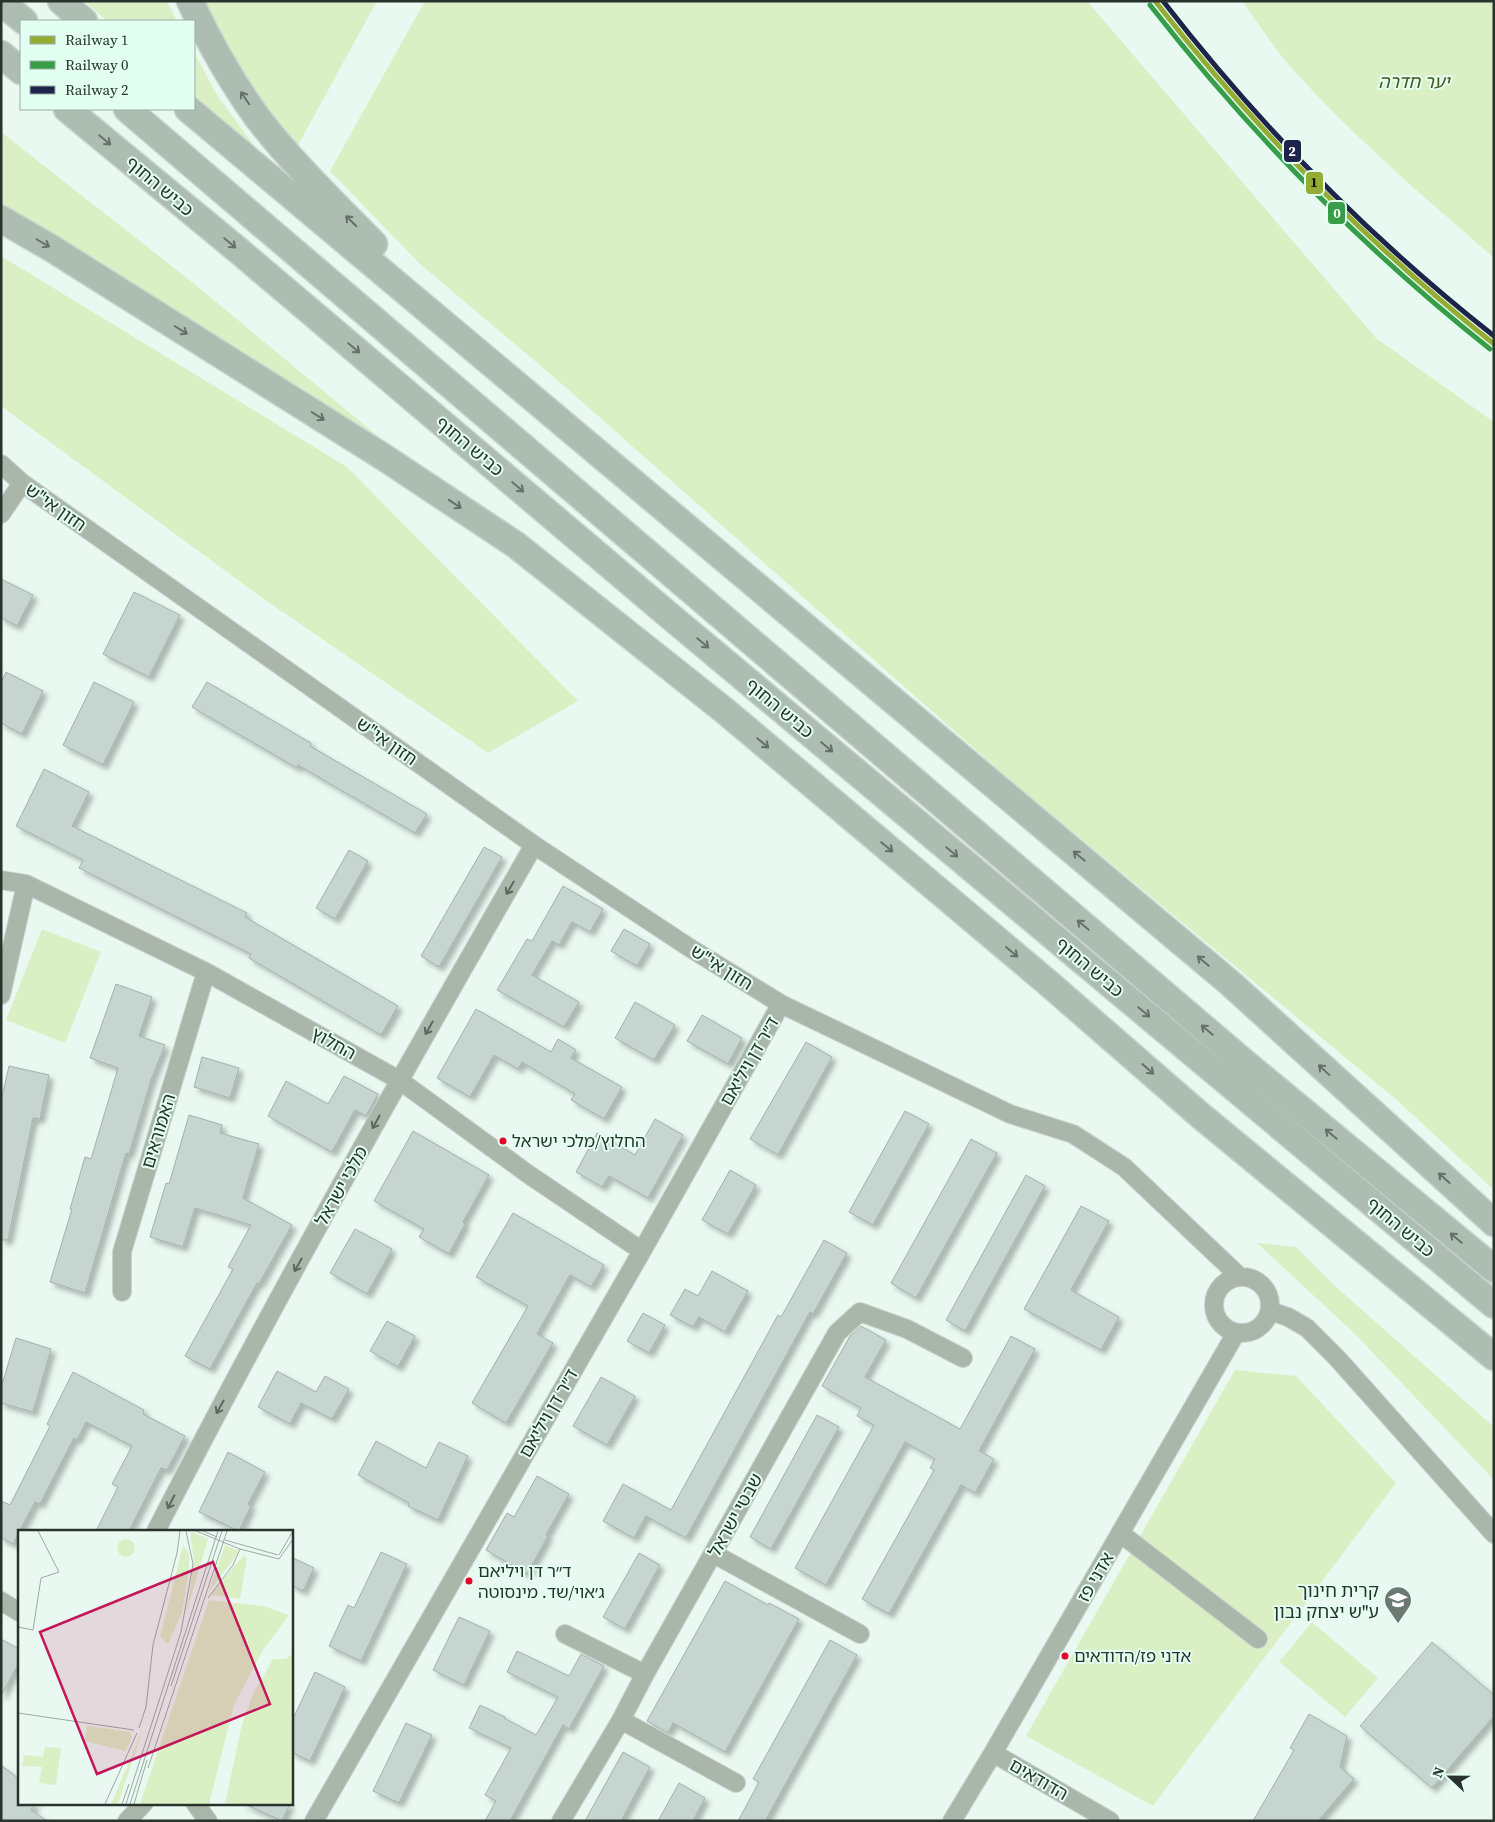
<svg xmlns="http://www.w3.org/2000/svg" width="1495" height="1822" viewBox="0 0 1495 1822" font-family="'Source Serif 4','Noto Sans Hebrew',serif">
	<style>
		.green { fill: #dbefc5 }
		.building { fill: #c7d5d0; stroke: #a3b0ab; filter: url(#shadow) }
		.lines { fill: none; stroke-linecap: round; stroke-linejoin: round }
		.minor-casing { stroke: #c8d4ce; stroke-width: 20 }
		.highway-casing { stroke: #c8d4ce; stroke-width: 29 }
		.minor { stroke: #abb6ab; stroke-width: 18 }
		.highway { stroke: #aebdb1; stroke-width: 26 }
		.rail-1-casing { stroke: #e3fff1; stroke-width: 9 }
		.rail-2-casing { stroke: #e3fff1; stroke-width: 9 }
		.rail-3-casing { stroke: #e3fff1; stroke-width: 9 }
		.rail-1 { stroke: #94ab34; stroke-width: 5 }
		.rail-2 { stroke: #389d48; stroke-width: 5 }
		.rail-3 { stroke: #1f234a; stroke-width: 5 }
		.oneway { stroke: #647169 }
		.oneway2 { stroke: #5c6760 }
		.bus-dot { fill: #e4002b; stroke: #e3fff1; stroke-width: 2 }
		.labels { text-anchor: middle; dominant-baseline: central; stroke-width: 4; stroke-linejoin: round; paint-order: stroke }
		.bus-label { font-size: 17px; fill: #28332e; stroke: #e3fff1; text-anchor: start }
		.park-label { font-size: 18px; font-style: italic; fill: #46571a; stroke: #e3fff1 }
		.street-label { font-size: 18px; fill: #28332e; stroke: #e3fff1 }
		.poi-label { font-size: 18px; fill: #28332e; stroke: #e3fff1; text-anchor: end }
		.inset-road { fill: none; stroke: #9caaa3; stroke-width: 1 }
		.view { fill: #c2185b; fill-opacity: 0.15; stroke: #c2185b; stroke-width: 2.5 }
		.inset-edge { fill: none; stroke: #28332e; stroke-width: 2.5 }
		.line-badge { stroke: #e3fff1; stroke-width: 2 }
		.badge-label { font-size: 14px; text-anchor: middle; font-weight: bold; fill: #fff }
		.pale-badge-label { font-size: 14px; text-anchor: middle; font-weight: bold; fill: #111 }
	</style>
	<defs>
		<filter id="shadow"><feDropShadow dx="4.5" dy="4.5" stdDeviation="2.5" flood-color="#0004"/></filter>
	</defs>
	<rect width="100%" height="100%" fill="#e9f9f1"/>
	<path class="green" d="M85 1H167L177 21H107Z
		M204 1H377L296 149 260 103Z
		M425 1H1087L1376 338 1494 422V1190L1398 1101 1010 780 555 378 420 264 330 171Z
		M1242 1H1494V258C1425 198 1356 139 1294 71 1275 50 1259 24 1242 1Z
		M194 52 217 95 263 158 194 97Z
		M1 132 192 282 379 437 1 206Z
		M1 256 347 467 578 701 488 753 261 597 1 406Z
		M42 929 101 952 65 1043 6 1020Z
		M1257 1243 1296 1247 1334 1285 1494 1427V1480L1354 1333Z
		M1235 1370 1296 1376 1396 1483 1153 1806 1026 1736Z
		M1312 1622 1378 1678 1345 1717 1279 1662Z"/>
	<path class="building" d="M1 579 33 595 17 626 1 618Z
		M134 592 180 615 149 677 103 654Z
		M6 672 43 691 22 734 1 723V683Z
		M94 682 134 702 103 765 63 745Z
		M207 682 311 743 310 746 427 814 415 833 298 765 297 768 192 707Z
		M44 769 89 792 72 826 247 913 245 917 398 1006 381 1035 249 958 251 954 79 868 83 860 16 826Z
		M484 847 502 857 439 967 421 956Z
		M349 850 368 861 335 919 316 908Z
		M563 886 603 909 590 932 572 922 559 945 552 941 532 975 579 1002 564 1027 497 990 527 939 532 941Z
		M624 929 650 944 637 966 611 951Z
		M116 984 152 997 139 1036 165 1045 151 1080 129 1154 126 1153 85 1293 50 1282 72 1209H70L85 1157 91 1159 118 1068 90 1058Z
		M635 1002 675 1025 654 1060 615 1038Z
		M476 1009 551 1052 558 1039 576 1050 571 1058 622 1087 604 1119 571 1100 575 1094 522 1062 518 1069 494 1055 470 1097 437 1078Z
		M702 1015 742 1038 728 1064 687 1041Z
		M806 1042 832 1057 778 1155 750 1139Z
		M202 1057 239 1068 230 1098 194 1087Z
		M9 1066 49 1075 40 1119 33 1118 8 1240H1V1101Z
		M344 1076 378 1094 366 1116 355 1110 332 1152 268 1116 286 1081 328 1104Z
		M905 1111 929 1124 873 1225 849 1212Z
		M189 1115 222 1125 220 1133 259 1144 243 1198 292 1225 259 1284 257 1283 210 1369 185 1356 233 1269 228 1267 251 1225 195 1208 183 1247 150 1237 166 1183 169 1184Z
		M655 1119 683 1135 648 1198 609 1176 602 1187 576 1172 597 1133 635 1155Z
		M413 1131 489 1175 463 1222 465 1224 449 1254 419 1237 424 1229 374 1201Z
		M971 1139 997 1153 916 1298 891 1283Z
		M730 1170 756 1185 728 1234 702 1220Z
		M1026 1175 1045 1186 965 1331 946 1320Z
		M1081 1206 1109 1221 1071 1290 1119 1317 1101 1350 1024 1309Z
		M513 1213 604 1265 591 1287 570 1275 537 1334 553 1343 506 1423 472 1403 528 1306 476 1277Z
		M355 1229 392 1249 367 1294 330 1273Z
		M824 1240 847 1253 813 1314 810 1312 686 1538 646 1516 634 1538 603 1521 623 1484 671 1510 778 1315 781 1317Z
		M712 1271 748 1291 725 1332 699 1317 693 1327 670 1315 685 1289 698 1296Z
		M643 1313 665 1325 649 1353 627 1341Z
		M387 1321 415 1336 398 1367 370 1351Z
		M861 1326 886 1340 865 1377 960 1429 1011 1336 1035 1349 979 1451 994 1459 975 1493 961 1485 889 1614 862 1599 934 1470 930 1468 935 1459 905 1442 826 1585 795 1568 874 1425 857 1416 861 1408 822 1386 850 1336Z
		M16 1338 51 1349 33 1412 1 1403V1388Z
		M277 1371 316 1392 325 1376 349 1389 332 1419 301 1403 290 1424 258 1407Z
		M73 1372 144 1410 143 1414 185 1436 167 1470 161 1468 129 1531H96L118 1487 112 1484 132 1446 86 1422 77 1440 74 1438 40 1504 35 1502 13 1544 1 1538V1501L10 1505 50 1426 47 1424Z
		M601 1377 635 1396 607 1445 573 1426Z
		M817 1415 839 1427 771 1549 750 1537Z
		M376 1441 426 1468 439 1442 468 1456 438 1520 408 1506 409 1503 358 1475Z
		M228 1452 265 1472 248 1504 251 1506 239 1531 199 1512Z
		M537 1476 569 1494 546 1535 548 1536 527 1574 486 1550 507 1513 514 1517Z
		M381 1552 407 1564 361 1661 329 1646 348 1605 354 1608Z
		M639 1553 660 1565 625 1629 603 1617Z
		M291 1557 314 1568 303 1591 291 1585Z
		M725 1581 768 1605 769 1603 799 1619 725 1752 673 1723 668 1733 647 1721Z
		M459 1617 490 1631 464 1685 433 1670Z
		M1 1639 19 1649V1663L1 1696Z
		M830 1640 857 1655 765 1821H738L759 1782 753 1779Z
		M1432 1642 1494 1695V1716L1432 1788 1360 1726Z
		M517 1651 569 1676 581 1654 604 1666 569 1729 563 1725 510 1821H485L496 1801 485 1795 511 1748 469 1728 480 1705 505 1717 504 1718 536 1735 558 1697 507 1672Z
		M315 1672 345 1687 310 1761 291 1752V1723Z
		M1309 1714 1347 1736 1340 1767 1354 1779 1318 1821H1253L1294 1750 1290 1748Z
		M406 1723 432 1735 399 1803 373 1791Z
		M623 1752 650 1767 621 1821H585Z
		M1 1765 19 1779V1803H36L31 1810 47 1821H1Z
		M679 1783 705 1798 693 1821H658Z
		M242 1803H290L282 1821Z"/>
	<g class="lines">
		<g class="minor-casing">
			<path id="minor" d="M1 464 22 483 534 845 690 948 781 1004 1010 1114 1073 1134 1124 1167 1239 1276
				M1 514 22 483
				M1 880 26 884 206 972 399 1080 528 1174 642 1251
				M1 995 26 884
				M1214 1305a28 28 0 1 1 56 0a28 28 0 1 1-56 0Z
				M122 1292V1252L206 972
				M1270 1311 1288 1317 1307 1328 1337 1358 1494 1534
				M156 1531C275 1298 404 1071 534 845
				M1120 1533 1258 1639
				M714 1554 860 1634
				M1 1601 19 1612
				M565 1634 645 1674
				M621 1720 736 1783
				M993 1753 1110 1821
				M195 1803 208 1821
				M127 1821 144 1803
				M314 1821 642 1251 781 1004
				M561 1821 621 1720 645 1674 837 1333 860 1312 907 1329 963 1358
				M952 1821 993 1753 1236 1333"/>
		</g>
		<g class="highway-casing">
			<path id="highway" d="M61 1 84 21
				M190 1C209 42 231 81 257 117 292 163 334 203 374 244
				M1 2 24 21
				M1 54 21 71
				M67 109 239 251 665 612 1494 1305
				M127 109 1245 1063 1494 1269
				M188 109 1230 983 1494 1223
				M1 219 51 248 385 458 516 545 725 711 1047 982 1201 1116 1494 1357"/>
		</g>
		<use href="#minor" class="minor"/>
		<use href="#highway" class="highway"/>
		<g class="rail-1-casing">
			<path id="rail-1" d="M1155 1C1254 128 1368 244 1494 344"/>
		</g>
		<g class="rail-2-casing">
			<path id="rail-2" d="M1150 5C1249 132 1364 249 1490 349"/>
		</g>
		<g class="rail-3-casing">
			<path id="rail-3" d="M1163 1C1259 125 1371 239 1494 336"/>
		</g>
		<use href="#rail-1" class="rail-1"/>
		<use href="#rail-2" class="rail-2"/>
		<use href="#rail-3" class="rail-3"/>
	</g>
	<defs><path id="oneway-shaft" d="M-6 0H5M1.5-3L5.5 0L1.5 3" fill="none" stroke-width="1.6" stroke-linecap="round" stroke-linejoin="round" transform="scale(1.25)"/></defs>
	<g class="oneway">
		<use href="#oneway-shaft" transform="translate(245 98) rotate(-124)"/>
		<use href="#oneway-shaft" transform="translate(105 140) rotate(40)"/>
		<use href="#oneway-shaft" transform="translate(351 221) rotate(-135)"/>
		<use href="#oneway-shaft" transform="translate(43 243) rotate(30)"/>
		<use href="#oneway-shaft" transform="translate(230 243) rotate(40)"/>
		<use href="#oneway-shaft" transform="translate(181 330) rotate(32)"/>
		<use href="#oneway-shaft" transform="translate(354 348) rotate(40)"/>
		<use href="#oneway-shaft" transform="translate(318 416) rotate(32)"/>
		<use href="#oneway-shaft" transform="translate(518 487) rotate(40)"/>
		<use href="#oneway-shaft" transform="translate(455 504) rotate(33)"/>
		<use href="#oneway-shaft" transform="translate(703 643) rotate(40)"/>
		<use href="#oneway-shaft" transform="translate(763 743) rotate(40)"/>
		<use href="#oneway-shaft" transform="translate(827 747) rotate(40)"/>
		<use href="#oneway-shaft" transform="translate(887 847) rotate(40)"/>
		<use href="#oneway-shaft" transform="translate(952 852) rotate(40)"/>
		<use href="#oneway-shaft" transform="translate(1079 856) rotate(-140)"/>
		<use href="#oneway-shaft" transform="translate(1083 925) rotate(-140)"/>
		<use href="#oneway-shaft" transform="translate(1012 952) rotate(40)"/>
		<use href="#oneway-shaft" transform="translate(1203 961) rotate(-140)"/>
		<use href="#oneway-shaft" transform="translate(1144 1012) rotate(40)"/>
		<use href="#oneway-shaft" transform="translate(1207 1030) rotate(-140)"/>
		<use href="#oneway-shaft" transform="translate(1148 1069) rotate(41)"/>
		<use href="#oneway-shaft" transform="translate(1324 1070) rotate(-137)"/>
		<use href="#oneway-shaft" transform="translate(1331 1134) rotate(-140)"/>
		<use href="#oneway-shaft" transform="translate(1444 1178) rotate(-138)"/>
		<use href="#oneway-shaft" transform="translate(1456 1238) rotate(-140)"/>
	</g>
	<g class="oneway2">
		<use href="#oneway-shaft" transform="translate(510 888) rotate(120)"/>
		<use href="#oneway-shaft" transform="translate(429 1028) rotate(120)"/>
		<use href="#oneway-shaft" transform="translate(376 1122) rotate(119)"/>
		<use href="#oneway-shaft" transform="translate(298 1265) rotate(119)"/>
		<use href="#oneway-shaft" transform="translate(220 1407) rotate(119)"/>
		<use href="#oneway-shaft" transform="translate(171 1502) rotate(117)"/>
	</g>
	<defs>
		<g id="school-pin" transform="scale(1.4375)"><path d="M0 17L-7.5 6A9.5 9.5 0 1 1 7.5 6Z" fill="#6c7872" stroke="#e3fff1"/><path d="M0-5L7-2L0 1L-7-2ZM-4 1L0 2.5L4 1V4Q0 6-4 4Z" fill="#fff"/></g>
	</defs>
	<g fill-rule="evenodd">
		<use href="#school-pin" x="1398" y="1600"/>
	</g>
	<g class="bus-dot">
		<circle cx="503" cy="1141" r="4.5"/>
		<circle cx="469" cy="1581" r="4.5"/>
		<circle cx="1065" cy="1656" r="4.5"/>
	</g>
	<g class="labels">
		<g class="bus-label">
			<text x="512" y="1141">החלוץ/מלכי ישראל</text>
			<text x="478" y="1571">ד״ר דן ויליאם<tspan x="478" dy="21">ג׳אוי/שד. מינסוטה</tspan></text>
			<text x="1074" y="1656">אדני פז/הדודאים</text>
		</g>
		<g class="park-label">
			<text x="1414" y="81">יער חדרה</text>
		</g>
		<g class="street-label">
			<text transform="translate(160 186) rotate(40)">כביש החוף</text>
			<text transform="translate(470 446) rotate(40)">כביש החוף</text>
			<text transform="translate(56 507) rotate(35)">חזון אי"ש</text>
			<text transform="translate(780 708) rotate(40)">כביש החוף</text>
			<text transform="translate(387 741) rotate(35)">חזון אי"ש</text>
			<text transform="translate(722 967) rotate(32)">חזון אי"ש</text>
			<text transform="translate(1090 967) rotate(40)">כביש החוף</text>
			<text transform="translate(334 1043) rotate(29)">החלוץ</text>
			<text transform="translate(749 1061) rotate(-60)">ד״ר דן ויליאם</text>
			<text transform="translate(158 1131) rotate(-73)">האמוראים</text>
			<text transform="translate(341 1186) rotate(-61)">מלכי ישראל</text>
			<text transform="translate(1401 1227) rotate(40)">כביש החוף</text>
			<text transform="translate(548 1413) rotate(-60)">ד״ר דן ויליאם</text>
			<text transform="translate(735 1515) rotate(-61)">שבטי ישראל</text>
			<text transform="translate(1095 1577) rotate(-60)">אדני פז</text>
			<text transform="translate(1039 1779) rotate(30)">הדודאים</text>
		</g>
		<g class="poi-label">
			<text x="1379" y="1590">קרית חינוך<tspan x="1379" dy="21">ע"ש יצחק נבון</tspan></text>
		</g>
	</g>
	<g transform="translate(18 1530)">
		<rect width="275" height="275" fill="#e9f9f1"/>
		<path d="M175 2 190 9 168 84 176 31 172 3ZM99 18a9 9 0 1 1 18 0a9 9 0 1 1-18 0ZM165 15 171 23V40L164 83 150 114 142 107ZM207 15 220 20 218 26 190 63ZM226 25 229 28 222 69 192 65ZM191 70 245 76 271 85 245 120 216 175 191 274H122ZM275 124V274H207L224 194 235 164 255 129H267ZM69 196 112 202 114 208 107 221 67 211ZM125 199 100 274H93ZM27 217 43 218 38 255 21 253 24 237 4 236 6 225 25 227Z" fill="#dbefc5"/>
		<path class="inset-road" d="M178 1 222 19 261 29M185 1 199 7M207 10 260 25M261 25 275 1M261 29 275 9M190 68 215 35 222 19M0 97 15 100 23 48 41 42 20 1M153 156 204 1M0 183 116 200M121 198 128 177 135 115 159 23 162 1M130 238 209 1M87 274 119 203M104 274 111 254M108 274 163 102 175 34 168 1M112 274 200 1M116 274 129 230"/>
		<path class="view" d="M195 32 252 174 79 244 22 102Z"/>
		<rect width="275" height="275" class="inset-edge"/>
	</g>
	<g class="line-badge">
		<rect x="1283" y="139" width="19" height="24" rx="5" fill="#1f234a"/>
		<rect x="1305" y="171" width="19" height="24" rx="5" fill="#94ab34"/>
		<rect x="1327" y="201" width="19" height="24" rx="5" fill="#389d48"/>
	</g>
	<g class="badge-label">
		<text x="1292" y="156">2</text>
		<text x="1337" y="218">0</text>
	</g>
	<g class="pale-badge-label">
		<text x="1314" y="187">1</text>
	</g>
	<rect width="1495" height="1822" fill="none" stroke="#28332e" stroke-width="5"/>
	<rect x="20" y="20" width="175" height="90" fill="#e3fff1" stroke="#98ada3"/>
	<rect x="30" y="36" width="25" height="8" fill="#94ab34" stroke="#98ada3"/>
	<text x="65" y="45" font-size="15" fill="#28332e">Railway 1</text>
	<rect x="30" y="61" width="25" height="8" fill="#389d48" stroke="#98ada3"/>
	<text x="65" y="70" font-size="15" fill="#28332e">Railway 0</text>
	<rect x="30" y="86" width="25" height="8" fill="#1f234a" stroke="#98ada3"/>
	<text x="65" y="95" font-size="15" fill="#28332e">Railway 2</text>
	<g transform="translate(1450 1777) rotate(292)" stroke="#e3fff1" stroke-width="4" paint-order="stroke">
	<path d="M0-4L9 19L0 12L-9 19Z" fill="#28332e"/>
	<text y="-8" font-size="14" font-weight="bold" text-anchor="middle" fill="#28332e">N</text>
	</g>
</svg>
